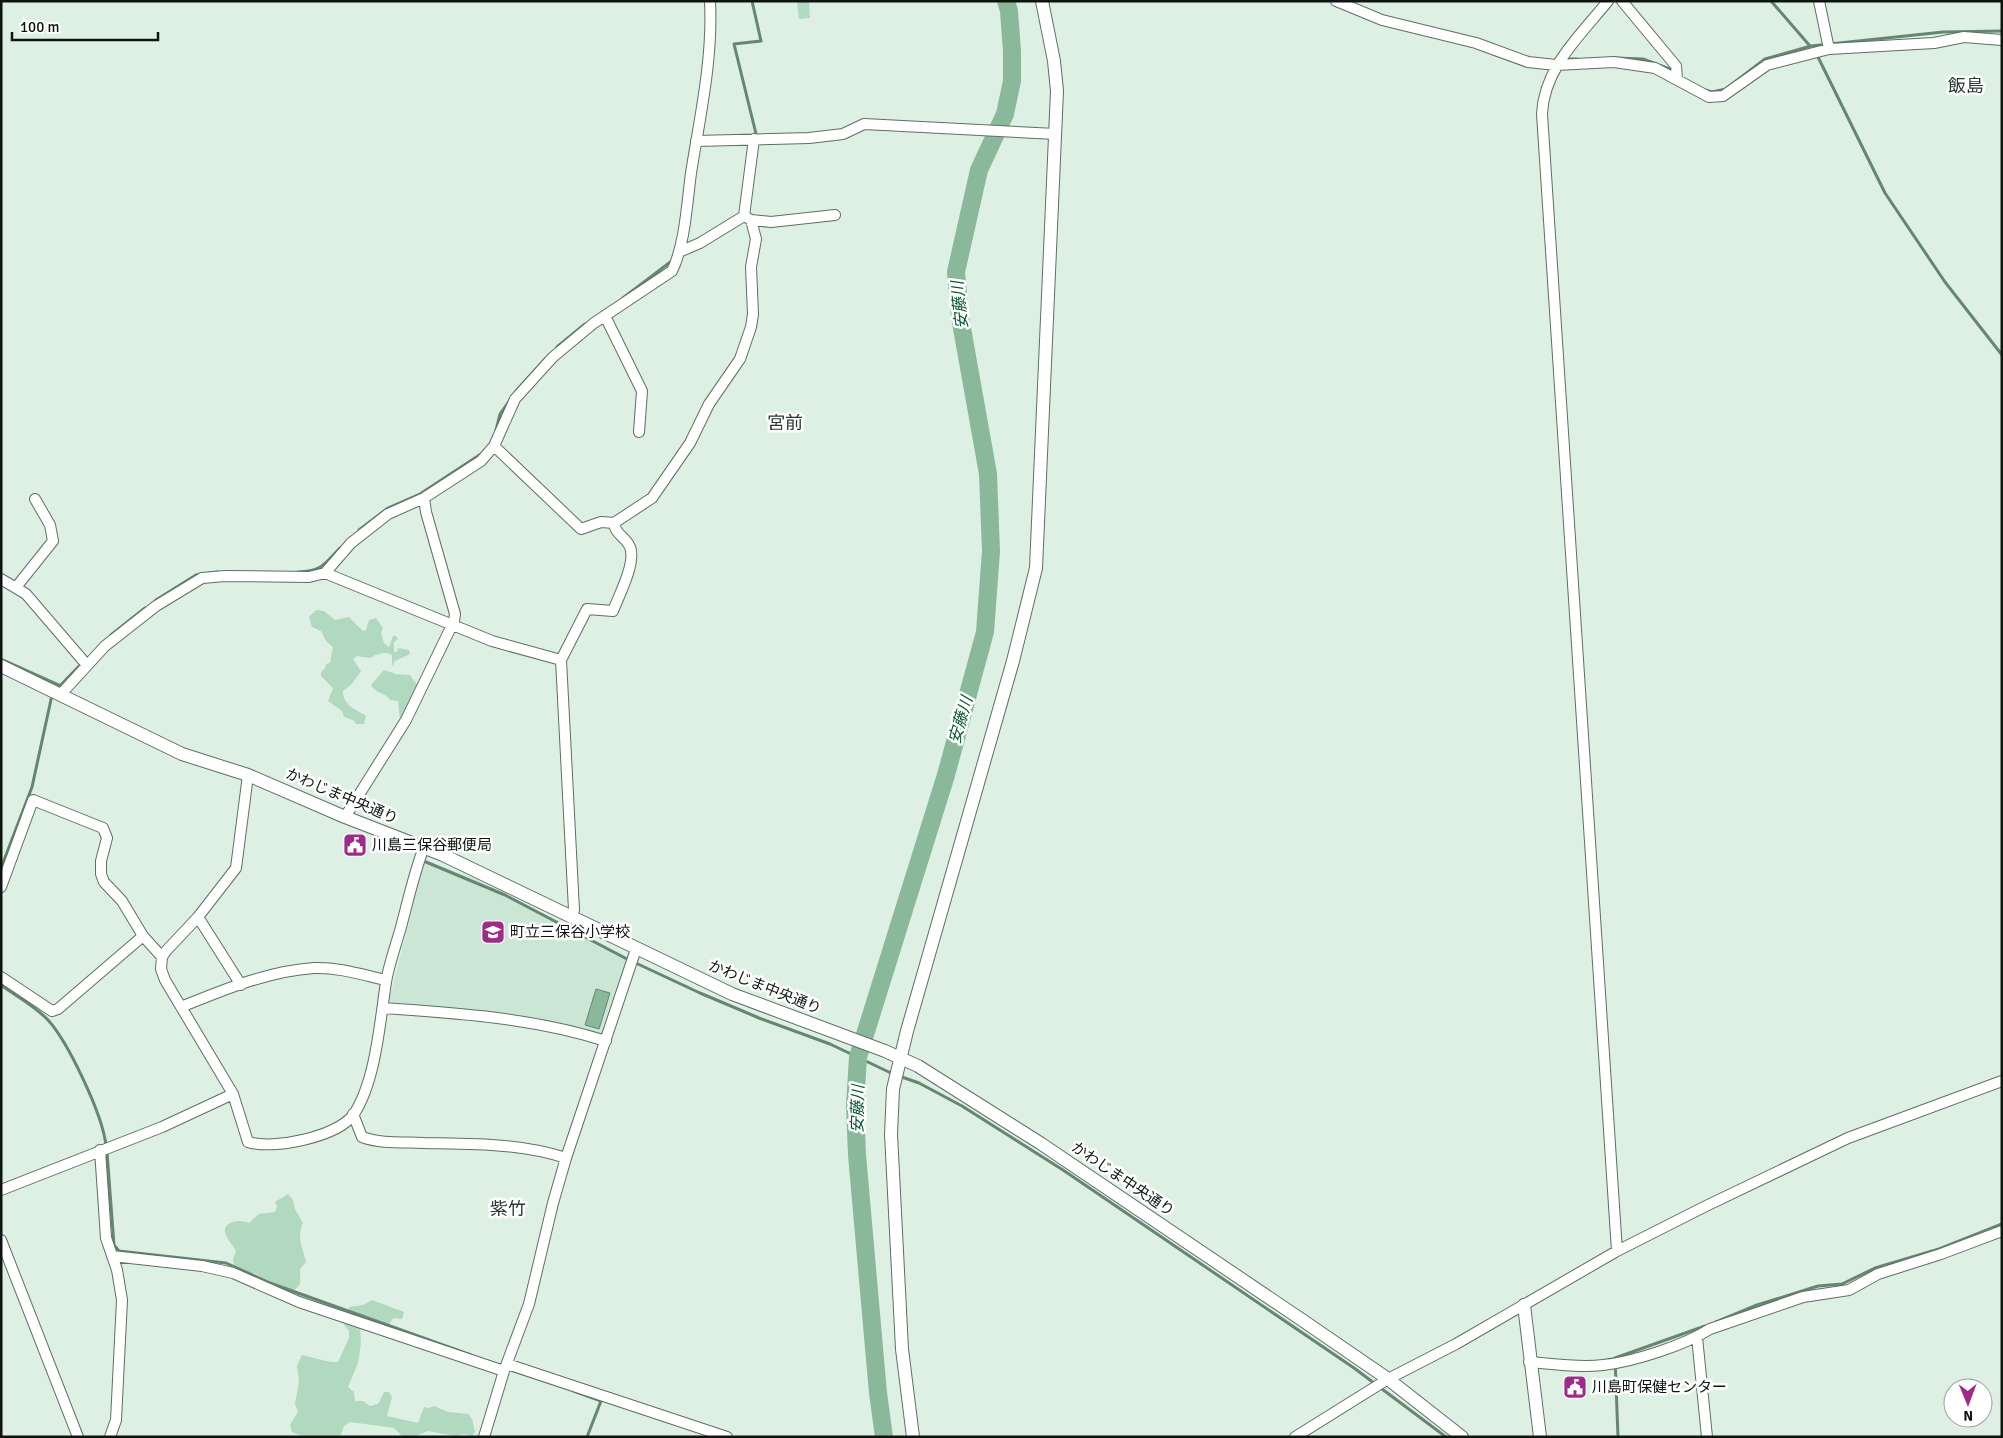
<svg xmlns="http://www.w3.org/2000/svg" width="2003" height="1438" viewBox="0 0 2003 1438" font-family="Signika,'Noto Sans JP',sans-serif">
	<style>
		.built { fill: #cbe6d4 }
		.green { fill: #b1d9bf }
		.water { fill: #8ab89b; stroke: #658772 }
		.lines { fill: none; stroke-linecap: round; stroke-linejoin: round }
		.stream { stroke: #658772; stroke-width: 3 }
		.river { stroke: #8ab89b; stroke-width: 18 }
		.minor-casing { stroke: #5e6f64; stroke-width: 12 }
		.tertiary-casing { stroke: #5e6f64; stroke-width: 14 }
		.minor { stroke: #fff; stroke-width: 10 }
		.tertiary { stroke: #fff; stroke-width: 12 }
		.labels { text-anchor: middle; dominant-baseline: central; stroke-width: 5; stroke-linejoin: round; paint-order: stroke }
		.street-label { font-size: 15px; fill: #0e1511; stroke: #fff }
		.poi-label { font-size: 15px; fill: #0e1511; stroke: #fff; text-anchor: start }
		.water-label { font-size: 16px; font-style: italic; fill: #005430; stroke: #fff }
		.quarter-label { font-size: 18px; fill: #29392f; stroke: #fff }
	</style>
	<rect width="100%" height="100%" fill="#ddf0e3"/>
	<path class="built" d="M425 860 477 880 628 957 603 1034 530 1017 392 1002 389 1000Z"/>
	<path class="green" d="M797 1H809L810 18 799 19Z
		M316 610 324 611 335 620 349 617 363 631 366 630 369 620 376 618 383 628 381 633 384 643 389 647 393 636H396L398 639 394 642V652H397L398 648 409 650 410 654 395 661 392 666V655C384 651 377 654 370 658L357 656 353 659 361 671 352 684 343 691C343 706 356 709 366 716L364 724H356L353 720 344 717 342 711 328 701 333 688 321 676V672L325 668 326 664 330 663 333 647 327 642C319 631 328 634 312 627L309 617Z
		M384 670 396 674 410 675 418 686 417 709 410 719 400 720 398 701 390 700C386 693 375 693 371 685Z
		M288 1194 293 1200 295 1209 303 1223C296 1237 303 1248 306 1262L300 1269C300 1282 303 1286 290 1292L274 1287 255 1273 248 1275 234 1269 233 1259 236 1251C233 1245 229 1242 227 1237 218 1222 240 1218 249 1223L259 1214 275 1212 277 1207 275 1202Z
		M372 1300 404 1312 402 1319 393 1318 387 1328 360 1320 361 1343 358 1363 348 1387 354 1392 355 1401H363L370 1406 378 1404 384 1392H389L392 1397 387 1416 418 1423 424 1407 429 1408 434 1406 448 1412 468 1414 472 1419 475 1432 472 1436 464 1434 455 1436 428 1431 413 1437H403L394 1428 350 1422 344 1426 340 1437H305L292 1432 290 1425 298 1412 295 1404 299 1381 297 1366 302 1355C314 1357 327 1363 338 1362L349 1338V1331L344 1325 349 1316V1307L363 1305Z"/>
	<path class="water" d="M596 989 610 993 599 1029 585 1025Z"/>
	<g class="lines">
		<path class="stream" d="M752 1 761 41 734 44 757 138
			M1771 1 1810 46
			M1817 55 1885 193 1945 282 2002 355
			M1616 58 1643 59 1675 71
			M1568 59H1577
			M1731 85 1765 59 1811 46 1943 32 2002 31
			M1705 90 1712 92 1726 89
			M623 298 673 260
			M557 347 585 324
			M516 391 545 359
			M496 430 500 414 510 400
			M359 530 388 508 420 494 481 454
			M298 572C323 571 324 564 340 548
			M156 600 196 575 217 572
			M111 635 145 608
			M1 659 59 685
			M56 690 83 662
			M426 862 505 895 625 958 700 993 759 1018 830 1044 893 1074
			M1 868 32 787 52 695
			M1 985C16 996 35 1006 48 1020 68 1042 103 1115 106 1146
			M899 1076 919 1083 962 1106 1063 1170 1354 1368 1446 1437
			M107 1152 114 1245 119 1251 226 1263 270 1283 471 1355
			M1716 1322 1757 1305 1818 1286 1842 1284 1875 1268 1939 1249 2002 1224
			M574 1391 601 1401 587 1437
			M1618 1437 1615 1358 1705 1326"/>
		<path class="river" d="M884 1437 878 1393 857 1155 855 1106 858 1057 946 775 985 632 991 551 988 474 960 317 956 272 979 170 1005 114 1012 81V51L1009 11 1006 1"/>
		<g class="minor-casing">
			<path id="minor" d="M1336 1 1382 20 1476 43 1528 62 1556 65 1614 62 1655 68 1709 97 1723 96 1767 65 1829 49 1934 43 1964 37 2002 40
				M1608 1C1581 35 1544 67 1542 114L1617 1251
				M1622 1 1676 66 1677 79
				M1819 1 1829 49
				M696 141 809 138 843 134 864 124 1056 134
				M744 216 754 139
				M751 220 771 222 835 215
				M679 252 700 243 744 216
				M605 316 642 391 639 432
				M494 446 581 529 601 522 614 523 652 498 690 443 709 404 740 359 751 327 753 314 751 267 756 239 751 220 744 216
				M325 573 492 641 561 660 587 609 613 611C619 595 638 560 629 545 624 536 615 534 614 523
				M1 579 26 594 86 664
				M17 586 53 541 50 525 35 499
				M561 660 574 910 571 917
				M61 694 105 646 156 606 202 578 225 576 309 577 325 573 351 543 388 514 424 498 481 461 494 446 515 399 553 357 594 323 672 271C685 245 687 203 691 173 700 116 713 59 710 1
				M248 775 236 868 198 917 166 951 162 957 161 969 165 980 233 1094 248 1142C273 1150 338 1137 354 1114 376 1080 380 1021 386 982 389 964 396 945 401 927 408 901 414 873 424 847
				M345 817 406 720 454 621 455 614 426 512 424 498
				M1 887 33 800 103 828 107 838 101 861V874L104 882 122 901 143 936 162 957
				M198 917 241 985
				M1 977 52 1011 58 1009 143 936
				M181 1007C223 990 268 971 314 968 338 967 363 975 386 980
				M383 1008C458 1013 533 1018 606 1041
				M353 1114 362 1137C381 1144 404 1142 424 1143 472 1144 520 1143 566 1158
				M100 1150 106 1238 117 1270 122 1300 116 1420 110 1437
				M1 1190 162 1127 233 1094
				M1 1240 78 1437
				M112 1256 202 1266 233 1273 299 1302 504 1371
				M1697 1337 1707 1437
				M1529 1362C1554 1364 1579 1368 1603 1365 1633 1362 1685 1345 1710 1329L1803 1297 1849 1290 1878 1274 1941 1254 2002 1231
				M507 1364 727 1437
				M484 1437 504 1371 529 1304 553 1203 566 1158 636 949
				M1295 1437 1388 1379 1456 1344 1617 1251 1706 1206 1848 1138 2002 1081"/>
		</g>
		<g class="tertiary-casing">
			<path id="tertiary" d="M1 666 182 754 248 775 345 817 443 855 732 994 885 1051 918 1066 1040 1143 1305 1322 1388 1379 1462 1437
				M1524 1305 1540 1437
				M913 1437 902 1349 891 1134 893 1089 907 1031 1013 661 1036 568 1057 91 1054 61 1042 1"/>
		</g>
		<use href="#minor" class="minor"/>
		<use href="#tertiary" class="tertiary"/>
	</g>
	<defs>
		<g id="civic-square" transform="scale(1.25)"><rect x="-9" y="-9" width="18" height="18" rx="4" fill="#9d2b88" stroke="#fff"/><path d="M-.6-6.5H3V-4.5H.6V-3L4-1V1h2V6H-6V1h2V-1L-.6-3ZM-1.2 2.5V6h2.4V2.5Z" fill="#fff"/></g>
		<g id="school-square" transform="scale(1.25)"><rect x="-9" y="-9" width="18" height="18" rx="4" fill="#9d2b88" stroke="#fff"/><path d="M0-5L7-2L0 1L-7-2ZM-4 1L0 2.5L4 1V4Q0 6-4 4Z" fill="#fff"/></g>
	</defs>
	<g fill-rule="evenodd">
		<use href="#civic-square" x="355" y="845"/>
		<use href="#school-square" x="493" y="932"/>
		<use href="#civic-square" x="1575" y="1387"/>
	</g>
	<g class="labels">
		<g class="street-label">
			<text transform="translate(342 796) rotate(23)">かわじま中央通り</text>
			<text transform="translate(765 987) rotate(22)">かわじま中央通り</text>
			<text transform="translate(1123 1179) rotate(34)">かわじま中央通り</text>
		</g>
		<g class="poi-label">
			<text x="372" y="845">川島三保谷郵便局</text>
			<text x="510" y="932">町立三保谷小学校</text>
			<text x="1592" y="1387">川島町保健センター</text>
		</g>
		<g class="water-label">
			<text transform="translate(960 305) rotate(-96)">安藤川</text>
			<text transform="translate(961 720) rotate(-74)">安藤川</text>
			<text transform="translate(858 1109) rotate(-89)">安藤川</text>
		</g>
		<g class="quarter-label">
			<text x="1966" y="86">飯島</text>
			<text x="785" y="423">宮前</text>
			<text x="508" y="1209">紫竹</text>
		</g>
	</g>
	<rect width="2003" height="1438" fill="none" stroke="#0e1511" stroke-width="5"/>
	<g transform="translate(1968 1403) rotate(179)"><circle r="24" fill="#ffffff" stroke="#9fa1a0"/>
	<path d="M0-4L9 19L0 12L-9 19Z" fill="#9d2b88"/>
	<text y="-8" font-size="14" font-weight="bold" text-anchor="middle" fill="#0e1511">N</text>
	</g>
	<path d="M12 32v8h146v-8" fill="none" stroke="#0e1511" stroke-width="2.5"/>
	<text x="20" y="32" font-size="15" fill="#0e1511" stroke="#ffffff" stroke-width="4" paint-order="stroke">100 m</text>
</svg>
